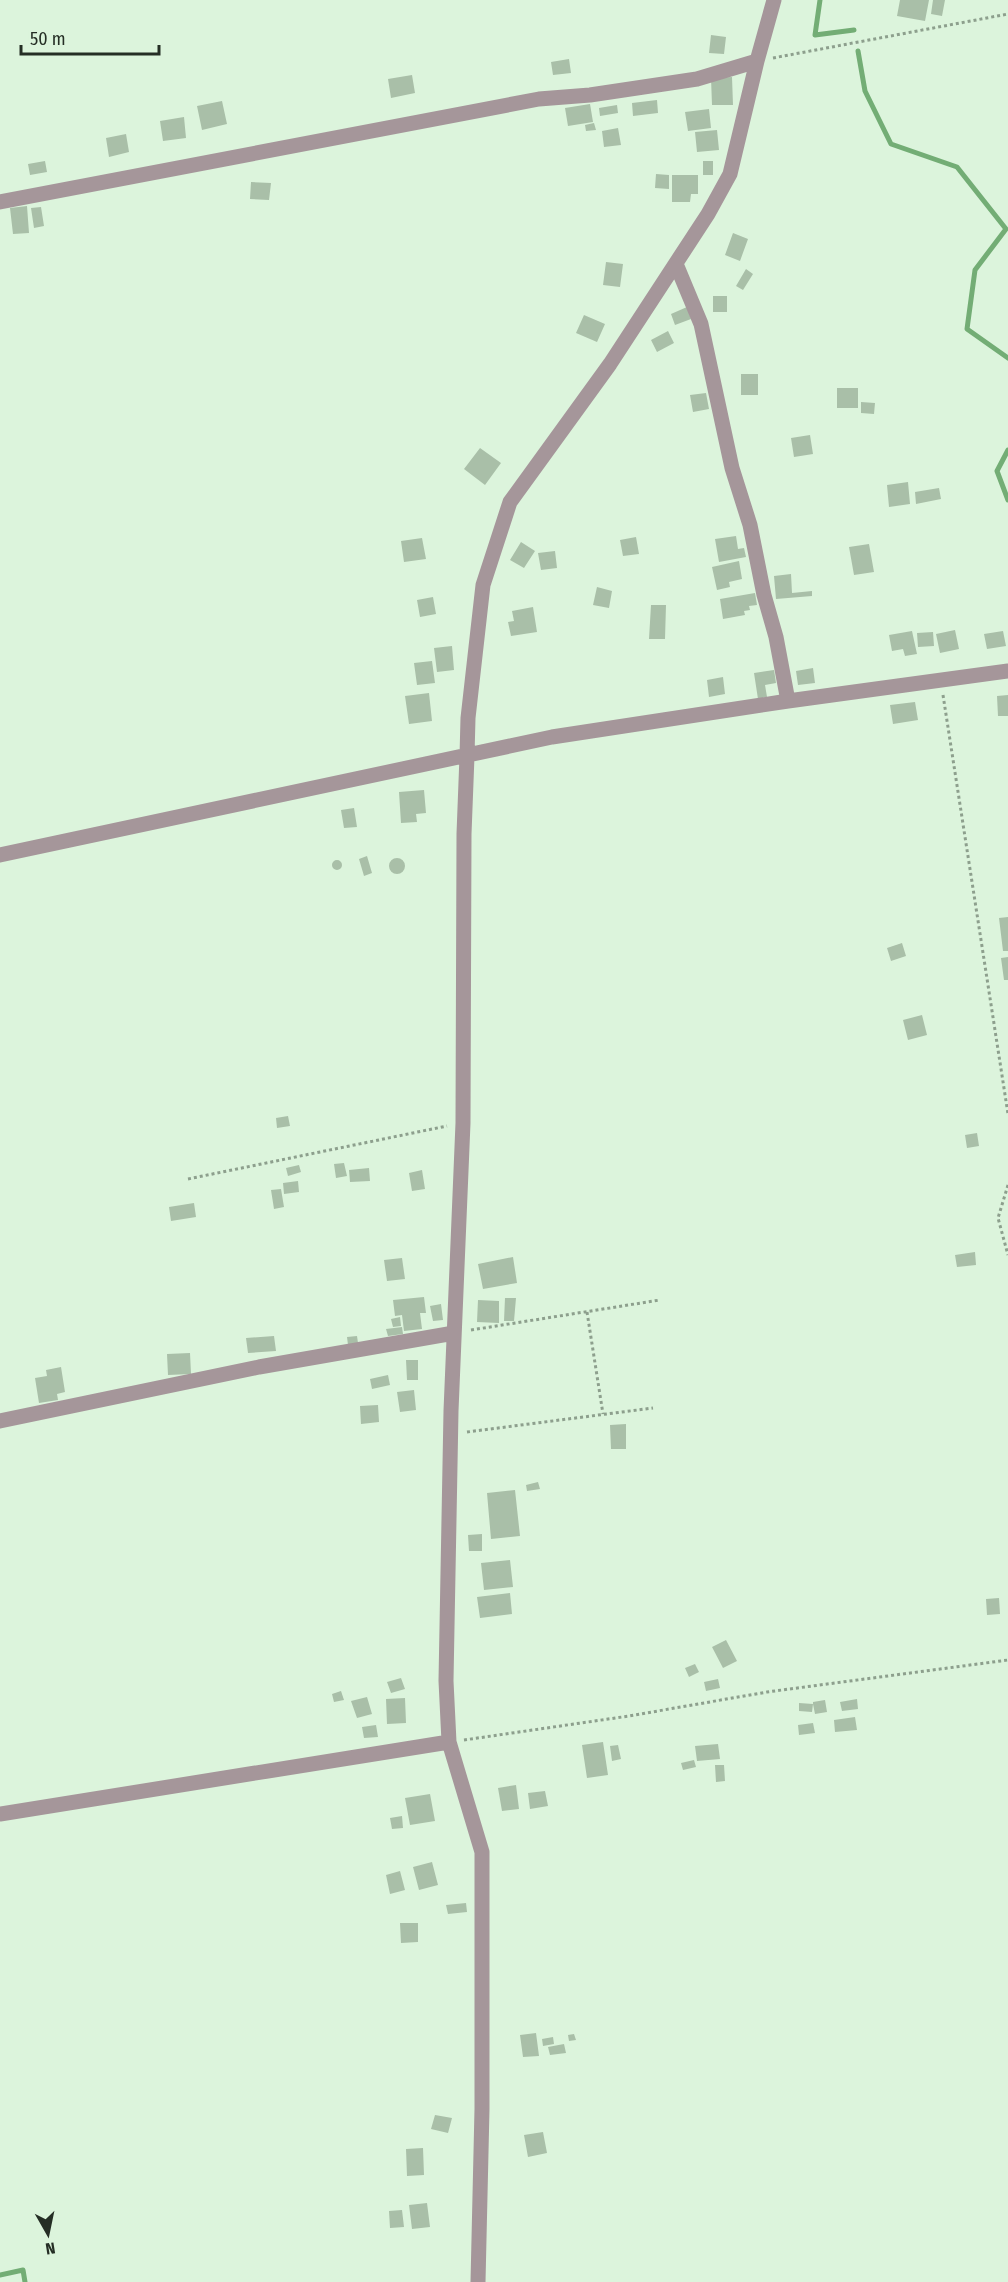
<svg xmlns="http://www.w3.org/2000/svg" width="1008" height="2282" viewBox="0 0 1008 2282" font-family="'Fira Sans Condensed',sans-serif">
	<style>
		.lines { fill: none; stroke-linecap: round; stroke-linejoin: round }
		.stream { stroke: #73ad75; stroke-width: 5 }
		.building { fill: #a9bfa8 }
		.path { stroke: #8d9f8d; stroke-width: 3; stroke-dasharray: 3 3; stroke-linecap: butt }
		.street { stroke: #a5969a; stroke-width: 15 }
	</style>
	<rect width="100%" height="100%" fill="#dcf4dc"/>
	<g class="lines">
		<path class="stream" d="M820 0 815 35 854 30
			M858 51 865 91 891 144 957 167 1006 229 975 270 967 329 1008 358
			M1008 450 997 471 1008 500
			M0 2275 23 2270 25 2282"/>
	</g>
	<path class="building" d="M900 0H929L925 21 897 16Z
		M933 0H945L942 16 931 14Z
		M711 35 726 37 724 54 709 53Z
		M569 59 571 73 553 75 551 62Z
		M412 75 415 93 391 98 388 79Z
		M732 77 733 105H712L711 78Z
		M657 100 658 113 633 116 632 103Z
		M222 101 227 124 202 130 197 106Z
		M590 104 593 122 568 126 565 108Z
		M617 105 618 113 600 116 599 108Z
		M709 109 711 128 688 131 685 112Z
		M184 117 186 138 163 141 160 121Z
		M594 123 596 130 586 131 585 125Z
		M618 128 621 145 604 147 602 131Z
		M717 130 719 150 697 152 695 132Z
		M126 134 129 152 109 157 106 138Z
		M45 161 47 172 30 175 28 164Z
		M703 161H713V175H703Z
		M656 174 669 175V189L655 188Z
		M672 175H698V194H691L690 202H672Z
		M251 182 271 183 269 200 250 199Z
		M27 206 29 233 13 234 10 208Z
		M41 207 44 226 34 228 31 208Z
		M733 233 748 239 740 261 725 255Z
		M606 262 623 264 620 287 603 285Z
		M746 269 753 274 743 290 736 286Z
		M713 296H727V312H713Z
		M687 307 691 319 675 325 671 314Z
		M584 315 605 324 597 342 576 333Z
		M668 331 674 343 657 352 651 340Z
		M741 374H758V395H741Z
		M837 388H858V408H837Z
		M706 393 709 409 693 412 690 395Z
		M861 402 875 403 874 414 861 413Z
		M810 435 813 454 794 457 791 438Z
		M480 448 501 463 485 485 464 469Z
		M908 482 910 504 889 507 887 485Z
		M939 488 941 499 916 504 915 492Z
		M736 536 738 549 744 548 746 557 719 562 715 539Z
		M636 537 639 554 623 556 620 540Z
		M422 538 426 559 404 562 401 541Z
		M521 542 535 551 524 568 510 560Z
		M869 544 874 572 854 575 849 547Z
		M555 551 557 568 541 570 538 553Z
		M739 561 742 579 729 582 730 587 717 590 712 567Z
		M791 574 792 593 812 591V596L776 599 774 576Z
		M597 587 612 591 609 608 593 605Z
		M755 593 757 605 749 606 750 610 744 611 745 615 723 619 720 599Z
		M433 597 436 614 420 617 417 600Z
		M651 605H666L665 639H649Z
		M533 607 537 632 511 636 508 622 514 621 512 611Z
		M955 630 959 649 940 653 936 634Z
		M912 631 917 654 905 656 903 649 892 651 889 635Z
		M1003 631 1006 646 987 649 984 634Z
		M933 632 934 646 918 647 917 633Z
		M452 646 454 670 437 672 434 648Z
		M432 661 435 683 417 685 414 663Z
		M813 668 815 683 798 685 796 671Z
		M774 670 776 683 765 685 767 697 758 699 754 673Z
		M723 677 725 694 709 697 707 680Z
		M429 693 432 721 409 724 405 696Z
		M1008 695V716H998L997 696Z
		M915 702 918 720 893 724 890 705Z
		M424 790 426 813 416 814 417 822 401 823 399 792Z
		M354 808 357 827 344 828 341 810Z
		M367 856 372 873 364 876 359 859Z
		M389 866a8 8 0 1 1 16 0a8 8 0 1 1-16 0Z
		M332 865a5 5 0 1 1 10 0a5 5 0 1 1-10 0Z
		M1008 917V951H1003L999 918Z
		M902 943 906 956 891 961 887 948Z
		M1008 957V980H1004L1001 958Z
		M922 1015 927 1035 908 1040 903 1020Z
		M288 1116 290 1126 277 1128 276 1118Z
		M977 1133 979 1146 967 1148 965 1135Z
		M344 1163 347 1176 336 1178 334 1164Z
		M299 1165 301 1172 288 1176 286 1168Z
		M369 1168 370 1181 350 1182 349 1170Z
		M422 1170 425 1189 412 1191 409 1173Z
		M298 1181 299 1192 284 1194 283 1183Z
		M281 1189 284 1207 274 1209 271 1190Z
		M194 1203 196 1217 171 1221 169 1207Z
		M975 1252 976 1265 957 1267 955 1255Z
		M513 1257 517 1283 483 1289 478 1264Z
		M402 1258 405 1279 387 1281 384 1260Z
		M424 1297 426 1313H420L422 1329 404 1331 402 1315 395 1316 393 1300Z
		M505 1298H516L514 1321H504Z
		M478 1300 499 1301V1323L477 1322Z
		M441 1304 443 1320 433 1321 430 1306Z
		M400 1317 401 1326 393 1327 391 1319Z
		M402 1327 403 1334 388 1336 386 1329Z
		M274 1336 276 1351 248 1353 246 1338Z
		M357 1336 358 1343 348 1345 347 1337Z
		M190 1353 191 1374 168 1375 167 1354Z
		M406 1360H418V1380H407Z
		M61 1367 65 1392 57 1394 58 1400 39 1403 35 1378 47 1376 46 1370Z
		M388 1375 390 1385 372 1389 370 1379Z
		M414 1390 416 1410 400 1412 397 1392Z
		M378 1405 379 1422 361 1424 360 1406Z
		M626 1424V1449H611L610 1425Z
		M538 1482 540 1489 527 1491 526 1485Z
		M515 1490 520 1536 491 1539 487 1493Z
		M482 1534V1551H469L468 1535Z
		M510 1560 513 1587 484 1590 481 1563Z
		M510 1593 512 1614 480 1618 477 1597Z
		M999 1598 1000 1614 987 1615 986 1599Z
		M726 1640 737 1661 723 1668 712 1647Z
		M695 1664 699 1672 689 1677 685 1668Z
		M401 1678 405 1689 391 1693 387 1682Z
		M718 1679 720 1688 706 1691 704 1682Z
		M341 1691 344 1700 334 1702 332 1694Z
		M367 1697 372 1714 357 1718 351 1701Z
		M405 1698 406 1723 387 1724 386 1699Z
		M857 1699 858 1709 842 1711 840 1702Z
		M825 1700 827 1712 815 1714 813 1704 812 1712 799 1711V1703L813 1704V1702Z
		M855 1717 857 1730 835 1732 834 1720Z
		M813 1723 815 1733 799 1735 798 1725Z
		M376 1725 378 1737 364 1738 362 1727Z
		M603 1742 608 1775 587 1778 582 1745Z
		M718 1744 720 1759 697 1761 695 1746Z
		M618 1745 621 1759 612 1761 610 1746Z
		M694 1760 696 1767 683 1770 681 1763Z
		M715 1765H724L725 1781 716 1782Z
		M516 1785 519 1809 502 1811 498 1788Z
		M545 1791 548 1806 530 1809 528 1793Z
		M430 1794 435 1821 410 1825 405 1798Z
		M402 1816 403 1828 392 1829 390 1818Z
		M432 1862 438 1885 419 1890 413 1867Z
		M400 1871 405 1890 390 1894 386 1875Z
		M466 1903 467 1912 448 1914 446 1905Z
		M400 1923H418V1942L401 1943Z
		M536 2033 539 2056 523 2057 520 2035Z
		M574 2034 576 2040 569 2041 568 2035Z
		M553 2037 554 2044 543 2046 542 2039Z
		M564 2044 566 2053 550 2055 548 2047Z
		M435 2115 452 2118 448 2133 431 2129Z
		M543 2132 547 2153 528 2157 524 2135Z
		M423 2148 424 2175 407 2176 406 2149Z
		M427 2203 430 2227 412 2229 409 2205Z
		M402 2210 404 2227 390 2228 389 2211Z"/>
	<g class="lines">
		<path class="path" d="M773 58 1008 14
			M943 695 1008 1114
			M188 1179 447 1126
			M1008 1185 998 1218 1008 1255
			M587 1312 603 1414
			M471 1330 660 1300
			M467 1432 653 1408
			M464 1740 629 1716 767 1692 1008 1660"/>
		<path class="street" d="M0 202 539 99 590 95 697 79 757 61
			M676 264 701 324 732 468 750 525 764 595 776 637 788 701
			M0 855 552 737 788 701 1008 671
			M0 1421 259 1367 454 1333
			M0 1814 449 1742
			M478 2282 482 2109V1852L449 1742 446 1681 451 1411 463 1123 464 834 467 756 468 718 483 585 510 502 610 364 708 214 730 174 757 61 774 0"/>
	</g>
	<g transform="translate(48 2234) rotate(171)" stroke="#dcf4dc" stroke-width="4.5" paint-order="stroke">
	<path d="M0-4.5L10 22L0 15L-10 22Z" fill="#252e25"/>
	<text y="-9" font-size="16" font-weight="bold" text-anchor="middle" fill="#252e25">N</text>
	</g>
	<path d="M21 45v9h138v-9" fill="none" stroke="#252e25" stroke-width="3"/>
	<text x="30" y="45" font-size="18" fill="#252e25" stroke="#dcf4dc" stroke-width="4.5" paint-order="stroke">50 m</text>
</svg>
